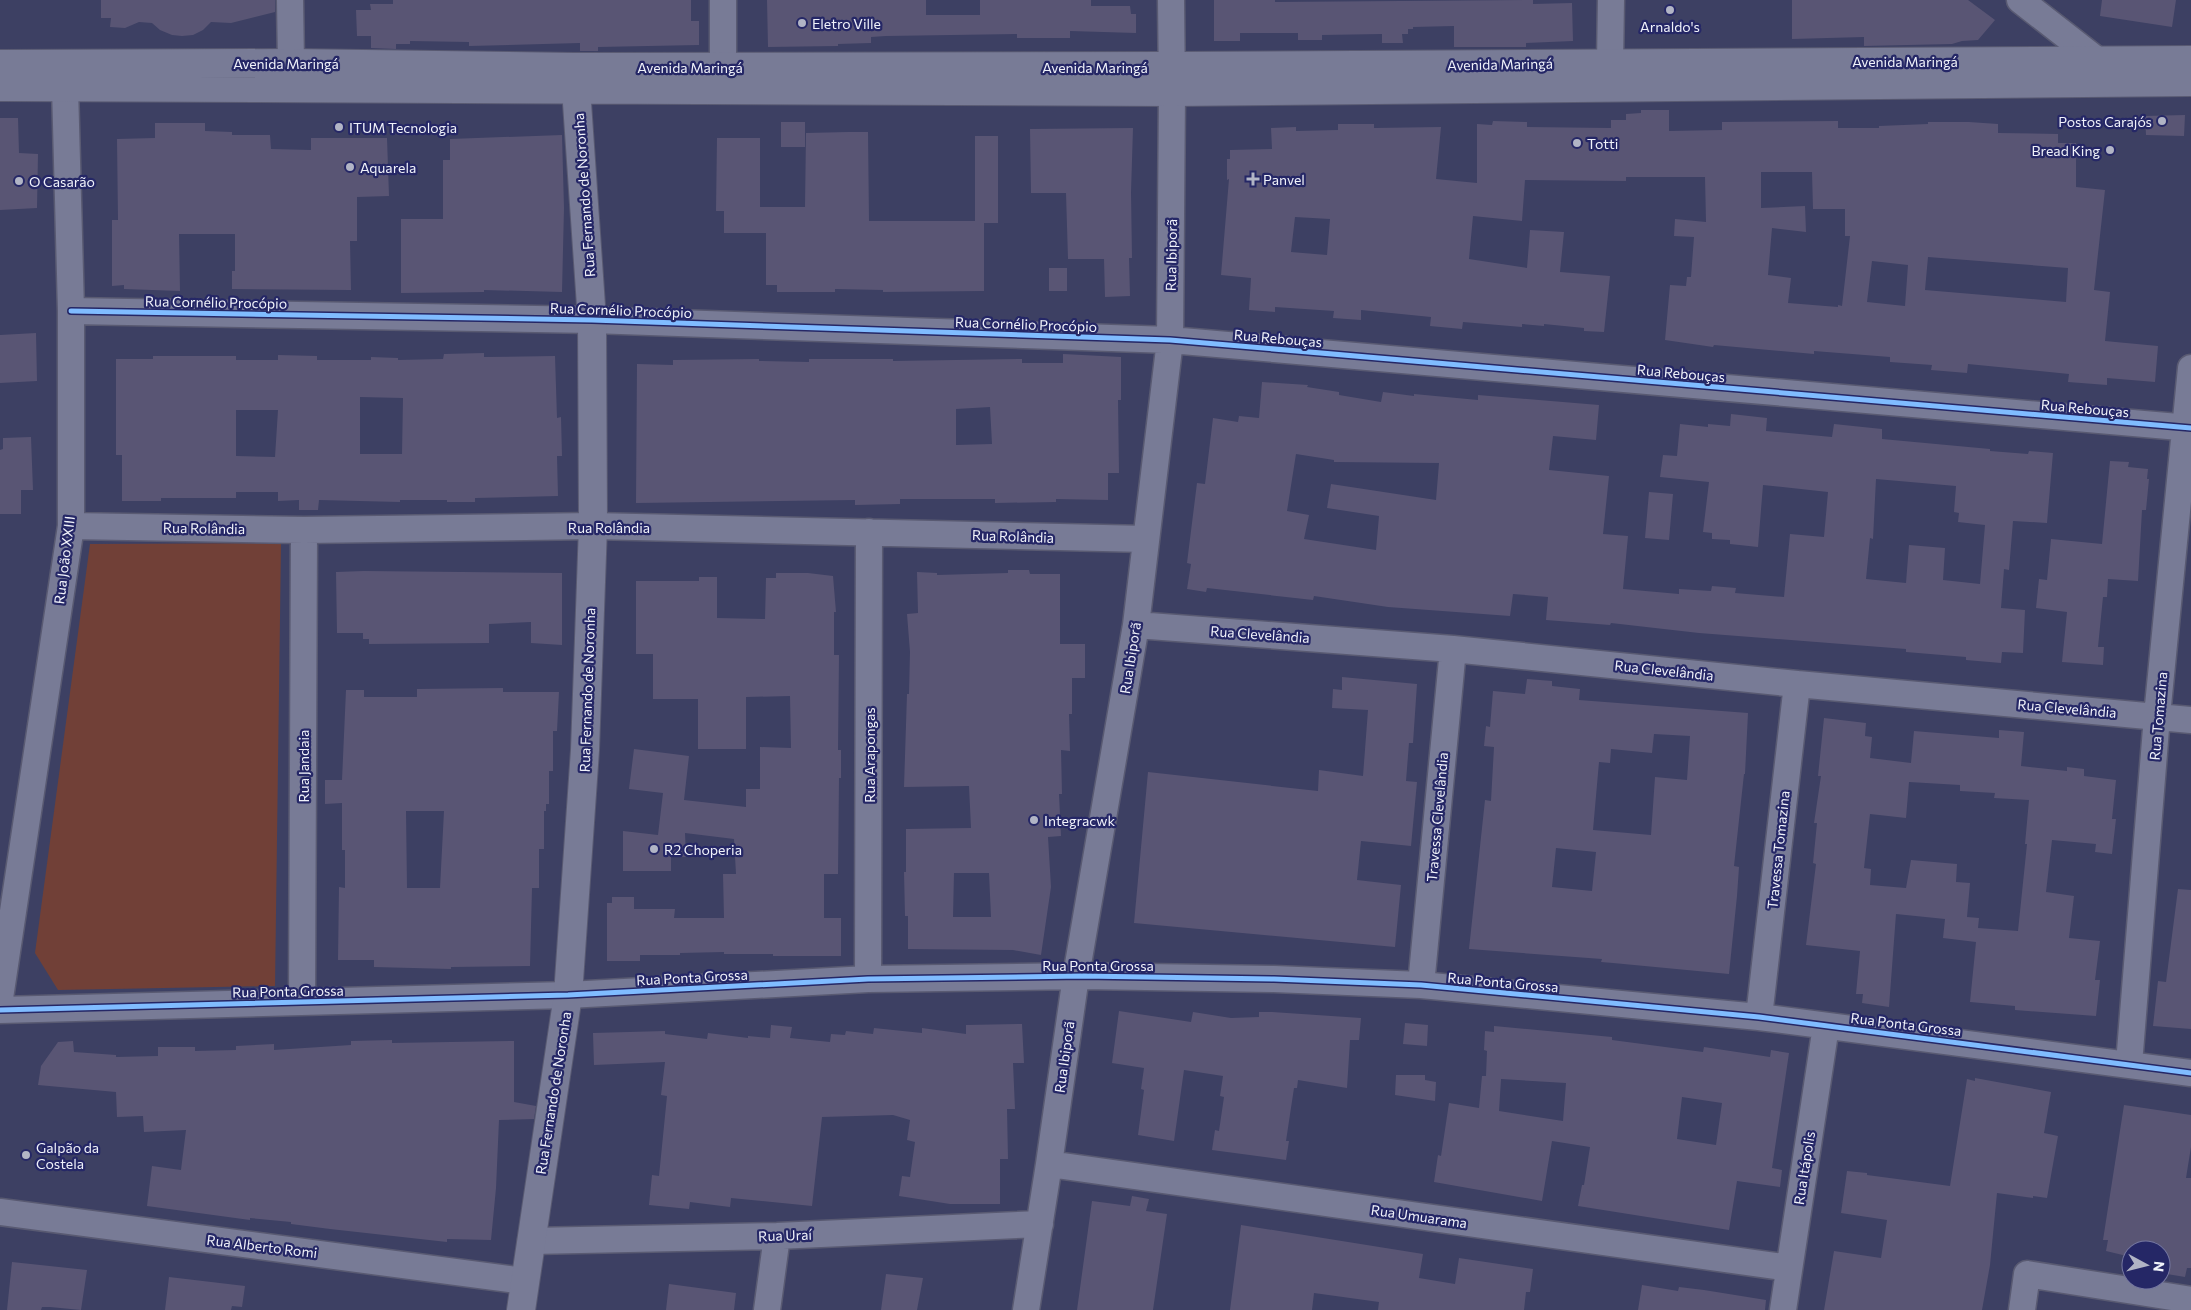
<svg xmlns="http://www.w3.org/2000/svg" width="2191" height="1310" viewBox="0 0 2191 1310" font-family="Commissioner,sans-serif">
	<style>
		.green { fill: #714037 }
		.building { fill: #595574; fill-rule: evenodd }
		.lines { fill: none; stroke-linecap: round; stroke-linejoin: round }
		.street-casing { stroke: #595a72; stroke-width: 29 }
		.secondary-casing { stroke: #595a72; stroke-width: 30 }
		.street { stroke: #787b96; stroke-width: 26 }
		.secondary { stroke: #787b96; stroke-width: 28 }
		.cycleway-casing { stroke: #252766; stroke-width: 8 }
		.cycleway { stroke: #80bcff; stroke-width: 5 }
		.poi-dot { fill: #b1b4c5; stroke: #252766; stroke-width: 2 }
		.labels { text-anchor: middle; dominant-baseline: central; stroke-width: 4.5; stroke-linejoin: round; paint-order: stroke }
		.poi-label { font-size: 14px; fill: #f0f2fa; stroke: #252766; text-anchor: start }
		.street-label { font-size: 14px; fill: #f0f2fa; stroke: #252766 }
	</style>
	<rect width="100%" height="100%" fill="#3d4063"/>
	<path class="green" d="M281 543 275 986 58 990 35 953 90 544Z"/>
	<path class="building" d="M101 0H275V12L231 23 211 22 203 30 193 35 182 36 172 35 160 30 152 23 139 22 125 28 110 27 111 18H101Z
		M393 0H691V21H699V45L598 47V51H580V43L469 46V42L410 41V44H396V49L371 48V36H357L356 10H371L370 4H393Z
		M767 0H926V15H980V0H1091V6H1130L1131 14H1136V33L1070 31V38H1017V34L886 36 871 37V43L838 44V46L768 47Z
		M1214 0H1275V2L1533 0V4L1572 3 1573 41 1526 43V47H1454V26L1413 27V29H1408V34H1402L1403 43H1382V34L1322 35V40H1298V33H1240V41H1214Z
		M1792 0H1968L1995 20 1978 40 1962 41 1952 44 1864 46V37L1792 39Z
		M2102 0H2176L2172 27 2100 16Z
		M1641 110H1669V131L1722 130V122L1838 121V128H1879V126L1928 124V122H1969L1998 124V133L2058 134V143H2076V187L2105 190 2094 290 2110 292 2105 341 2158 346 2155 382 2107 378V385L2068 382 2069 374 1968 364 1967 373 1931 370 1932 365 1890 362V357L1814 351V354L1714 345 1713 347 1665 340 1670 285 1686 286 1687 277H1691L1694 237 1674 236 1675 219 1706 222 1705 177H1626V181L1525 180 1522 221 1473 216 1469 259 1527 268 1530 230 1564 232 1560 272 1610 276 1604 332 1584 331V328L1544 324V326L1522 324V327L1463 322 1462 329 1430 326 1431 317 1361 310V320L1333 318 1334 311 1275 307V312L1249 310 1251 278 1221 275 1229 179 1227 180V159H1230V150L1272 149 1271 128 1296 127V131L1338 130V124H1374V128L1441 127 1436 179 1477 183V124L1492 125 1493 121 1527 122V127L1611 128V120H1626V114L1641 113ZM1761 172H1812L1813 209H1845V236H1850L1842 306 1838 305V307L1788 303 1791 278 1768 275 1772 228 1806 232 1805 206 1761 208ZM1295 217 1330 219 1327 255 1291 252ZM1928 257 2068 268 2066 302 1925 290ZM1872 261 1908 265 1905 306 1867 302Z
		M2185 115 2184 136 2146 135 2145 116Z
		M0 118H18L19 153 38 154 37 208 0 210Z
		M781 122H805V147H781Z
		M155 123H205V131L232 132V135H270L271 149 311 150V138H387L389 196 357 197V241H350L351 290 232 289V271H235V234H179L180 291 124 289V285L112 286V220H118L117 139 155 138Z
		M1133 128 1131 192 1132 258H1129L1130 296 1105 297 1104 259H1068L1066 193H1031L1030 129Z
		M848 132H868L869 221H975V136H998V223H984V291L883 292V290L835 289V292H777V285H766V233H724V211H716L717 138H760V207H805L806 133Z
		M562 135 564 208 562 292 484 290V292L401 293V219H443V160H450V139Z
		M1049 268H1067V291H1049Z
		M36 333 37 381 0 383V335Z
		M484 353V357L555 356 557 418 561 417 562 456H557L558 496 475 498V502H447V500H400V502L319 500 318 510H299V500L278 501V492H236V498H161V501H122V455H116V359H153V356H236V360H278V355L317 356V360H371V357L398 358V360L443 359 444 354ZM360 397 403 398 402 454H360ZM236 410H278L275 457 236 456Z
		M1063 354 1121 357V400H1118L1119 473H1108V500L1056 499V502L995 503V499H900V504L855 505V500L636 503 637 364 673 365V360L759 359V361L809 362V359H893V361L1022 359V363H1063ZM990 407 992 444 956 445V409Z
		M1262 382 1308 385 1307 387 1339 392V395L1381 402 1383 392 1414 396V394L1478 400V395L1599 405 1596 440 1553 436 1549 470 1609 476 1603 534 1628 536 1623 589 1679 594V589L1711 591 1712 586 1736 588 1735 593 1784 597 1790 534 1824 537 1828 492 1763 485 1758 547 1730 544V540L1712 539V533L1703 532 1709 482 1660 477 1663 455 1677 456 1680 424 1708 427V424L1730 426 1731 414 1767 418 1766 431 1832 437 1834 424 1882 429V439L1990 449V451L2028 454 2029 451 2053 453 2047 523 2013 521 2009 570 2004 569 2001 608 2025 610 2023 653 2002 652 2001 663 1966 660V657L1906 652V649L1699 633 1611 623 1610 625 1546 620 1548 597 1513 594 1510 616 1388 607 1314 596 1313 600 1207 588 1206 592 1187 589 1191 564 1187 563 1197 483 1205 484 1213 418 1238 422 1239 416 1259 418ZM1296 454 1334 460V462L1439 463 1436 500 1331 484 1327 508 1379 516 1376 550 1304 539 1309 515 1287 511ZM1876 479 1956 486 1954 512 1959 513 1958 522 1985 525 1980 584 1943 580 1945 548 1909 545 1906 583 1866 579 1870 538 1873 539Z
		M31 437 33 490H21V514H0V450L3 449V438Z
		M2110 461 2129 462 2128 467 2148 469 2147 479H2149L2146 510H2142L2138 581 2108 579 2107 597H2103L2098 647H2104L2103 665 2062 662 2067 612 2036 608 2039 579 2047 580 2051 539 2102 544Z
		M1649 492 1673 494 1669 540 1645 538Z
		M1008 570H1029L1030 574H1060V644H1085V678H1072V714H1069L1070 751 1061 750 1062 794H1059L1061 836 1048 837 1051 887 1041 955 1013 950 908 949V916H905L904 872H906V829L971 828 969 786 904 787 907 694H909L910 652 907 614 918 613 917 572 937 573V575L1008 573ZM954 873H989L991 917H953Z
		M364 571 562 573V645L531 643V622L489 624V643L369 644V639H363V633H337L336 572Z
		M776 573H808L833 576 836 612H834V655H839L838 750H841V778H839L838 874H824V918H841V956H773V954H724V952L680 953V955H640V961H607V903H612V897H634V909H675L674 918H724L723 874H736L734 839 685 833 686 857H671V871H623V831L658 835 663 793 629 789 634 749 689 756 684 800 746 807V789H760V747L791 748 790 696 746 697V749H698V699H653V654H636V581H699V577H717V618L765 619 766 578H776Z
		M1342 677 1417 684 1413 743H1409L1406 781 1417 782 1411 846 1361 841 1357 880 1401 885 1395 947 1134 923 1148 772 1318 791 1319 770 1363 776 1368 710 1332 708 1333 689 1342 690Z
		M1527 679 1552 681V686L1580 689 1579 700 1748 713 1745 774H1744L1734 866 1739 867 1737 896 1729 974 1613 963 1601 962 1602 959 1469 949 1485 800 1491 801 1494 747 1484 746 1486 726 1490 727 1493 691 1525 694ZM1654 734 1690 736 1687 780 1655 777 1651 835 1593 830 1599 762 1610 763 1611 749 1652 753ZM1556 848 1596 852 1592 891 1552 887Z
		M503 688V692H559L557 731H553V771H549V804H546V811H544V849H539V888H532L530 966 451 967V969L374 967V960H338L339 887 345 888V850H342V803L325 804V780H342L346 690H364V697H417V689ZM406 811H444L440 888H407Z
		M1824 718 1866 723 1865 736 1872 737 1870 758 1911 763 1914 731 1999 738V730L2024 732 2021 766 2067 771V767L2084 769V776L2116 780 2112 819H2116L2112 854 2095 852 2096 844 2052 840 2046 892 2074 896 2069 938 2100 941 2095 980H2100L2096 1016 2015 1010V1006L1970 1002 1976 942 1943 938 1945 919 1896 914 1889 1007 1862 1003 1863 994H1856L1860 951 1806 945 1816 864 1813 863 1817 823H1814L1821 776H1818ZM1909 782 1960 785V791L1995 793 1994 798 2029 800 2025 844H2027L2018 931 1978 928 1979 918 1967 917 1970 883 1956 882 1957 864 1911 860 1906 888 1870 885 1871 869 1864 868 1870 814 1906 818Z
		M2178 889 2191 890V1029L2153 1026 2158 981 2166 982Z
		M1119 1011 1191 1022 1193 1012 1231 1018 1259 1017V1012H1272L1361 1018 1359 1040H1350L1347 1088 1298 1080 1297 1088H1294L1286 1141H1289L1286 1160 1212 1150 1215 1130 1219 1131 1224 1097 1220 1096 1223 1076 1184 1070 1174 1141 1138 1135 1144 1090 1141 1089 1144 1068 1112 1063Z
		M1405 1023 1428 1025 1427 1046 1403 1044Z
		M1022 1024 1024 1063H1013L1015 1109H1007L1008 1159H1000V1204H950L899 1196 902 1176 910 1177 915 1142 907 1140 910 1120 893 1115 822 1117 812 1206 731 1198 730 1207 690 1202 689 1209 649 1205 652 1175 659 1176 667 1096 661 1095 665 1062 594 1065 593 1033 665 1031V1034L707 1039 708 1033 748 1038V1036L770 1038 771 1025 792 1027 790 1038 830 1042 831 1034 845 1035 846 1031 873 1034 874 1028 922 1033V1028L966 1034V1025Z
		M1494 1026 1612 1037V1040L1703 1052 1704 1047 1770 1057 1771 1050 1789 1053 1772 1168 1782 1170 1780 1187 1737 1181 1729 1230 1578 1206 1582 1185H1584L1590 1147 1552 1141 1542 1201 1434 1182 1438 1155 1441 1156 1449 1103 1479 1108 1482 1076H1486L1487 1051 1484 1050 1485 1031 1494 1032ZM1501 1079 1566 1083 1563 1121 1499 1111ZM1682 1097 1722 1103 1716 1145 1677 1139Z
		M392 1040V1043L514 1041V1102L536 1106 534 1119 499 1120 496 1188 491 1240 447 1239V1242L330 1229 291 1224V1222L250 1218V1220L147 1206 152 1166 181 1170 186 1130 144 1132 143 1116 117 1117 116 1092 38 1085 41 1066 58 1042 73 1041 74 1052 116 1055V1057L158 1056V1047H195V1051L236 1050V1046L274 1044V1050L351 1045V1041Z
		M1396 1075H1425V1080L1436 1082 1435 1101 1395 1095Z
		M1975 1078 2051 1092 2044 1133 2058 1136 2047 1198 2033 1196V1198L1997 1193 1990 1265 1982 1310H1824L1834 1251 1881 1258 1887 1220 1841 1213 1847 1171 1867 1173V1175L1950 1186 1967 1079 1975 1081Z
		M2124 1105 2191 1115V1147L2186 1178H2191V1268H2187L2185 1277 2161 1273V1250H2131V1257L2106 1251 2108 1240H2103Z
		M1132 1196 1149 1199 1146 1211 1167 1214 1153 1310H1077L1092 1201 1130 1206Z
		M1241 1225 1423 1254 1419 1278 1455 1284 1459 1258 1533 1269 1530 1292H1526L1524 1310H1378L1379 1302 1314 1293 1312 1310H1230Z
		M12 1262 87 1270 81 1310 50 1307H42L41 1310H7Z
		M886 1274 923 1278 917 1310H881Z
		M169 1277 245 1286 242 1307 232 1306 231 1310H165Z
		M669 1284 736 1293 734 1310H666Z
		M1642 1285 1678 1291 1679 1287 1704 1290 1766 1300 1765 1310H1638Z"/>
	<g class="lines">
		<g class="street-casing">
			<path id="street" d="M290 0 291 63
				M2020 0 2097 60
				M1610 63 1611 0
				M723 67V0
				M71 311 592 320 1170 340 2191 428
				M71 526 304 530 593 526 1146 539
				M1136 625 1453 649 1797 684 2191 720
				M868 979 869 532
				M1421 985 1453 649
				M0 998 71 526V311L65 87
				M302 1002 304 530
				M0 1010 568 995 868 979 1083 976 1274 979 1421 985 1759 1017 2191 1073
				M1759 1017 1797 684
				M2129 1064 2157 716 2191 368
				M1049 1164 1789 1268
				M0 1212 524 1281
				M531 1241 777 1236 1040 1224
				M767 1310 777 1236
				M1026 1310 1049 1164 1076 976 1136 625 1170 340 1172 92 1171 0
				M1783 1310 1826 1026
				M2022 1310 2027 1274 2191 1300"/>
		</g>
		<g class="secondary-casing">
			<path id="secondary" d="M0 64 291 63 574 67 1172 66 2191 60
				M0 87 1172 92 2191 82
				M521 1310 568 995 585 750 593 526 592 320 575 74"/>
		</g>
		<use href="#street" class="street"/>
		<use href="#secondary" class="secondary"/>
		<g class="cycleway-casing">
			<path id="cycleway" d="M71 311 592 320 1170 340 2191 428
				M0 1010 568 995 868 979 1083 976 1274 979 1421 985 1759 1017 2191 1073"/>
		</g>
		<use href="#cycleway" class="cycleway"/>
	</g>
	<g class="poi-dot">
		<circle cx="1670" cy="10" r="5"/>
		<circle cx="802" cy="23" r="5"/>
		<circle cx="2162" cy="121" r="5"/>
		<circle cx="339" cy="127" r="5"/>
		<circle cx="1577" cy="143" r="5"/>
		<circle cx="2110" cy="150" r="5"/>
		<circle cx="350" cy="167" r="5"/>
		<path d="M1250.5 171.5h5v5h5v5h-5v5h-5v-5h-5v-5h5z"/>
		<circle cx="19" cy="181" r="5"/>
		<circle cx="1034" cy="820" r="5"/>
		<circle cx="654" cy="849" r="5"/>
		<circle cx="26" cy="1155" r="5"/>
	</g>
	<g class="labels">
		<g class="poi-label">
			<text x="812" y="23">Eletro Ville</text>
			<text x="1670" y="26" text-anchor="middle">Arnaldo's</text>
			<text x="2152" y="121" text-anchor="end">Postos Carajós</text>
			<text x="349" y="127">ITUM Tecnologia</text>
			<text x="1587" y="143">Totti</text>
			<text x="2100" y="150" text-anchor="end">Bread King</text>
			<text x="360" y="167">Aquarela</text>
			<text x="1263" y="179">Panvel</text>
			<text x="29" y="181">O Casarão</text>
			<text x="1044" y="820">Integracwk</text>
			<text x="664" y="849">R2 Choperia</text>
			<text x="36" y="1147">Galpão da<tspan x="36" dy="16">Costela</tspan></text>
		</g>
		<g class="street-label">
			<text x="1905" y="61">Avenida Maringá</text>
			<text x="286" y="63">Avenida Maringá</text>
			<text transform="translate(1500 64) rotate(-1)">Avenida Maringá</text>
			<text x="690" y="67">Avenida Maringá</text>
			<text x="1095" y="67">Avenida Maringá</text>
			<text transform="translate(584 195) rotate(-94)">Rua Fernando de Noronha</text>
			<text transform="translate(1171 255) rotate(-89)">Rua Ibiporã</text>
			<text transform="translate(216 302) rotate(1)">Rua Cornélio Procópio</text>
			<text transform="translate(621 310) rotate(2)">Rua Cornélio Procópio</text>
			<text transform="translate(1026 324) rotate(2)">Rua Cornélio Procópio</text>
			<text transform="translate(1278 338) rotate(5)">Rua Rebouças</text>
			<text transform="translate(1681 373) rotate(5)">Rua Rebouças</text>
			<text transform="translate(2085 408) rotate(5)">Rua Rebouças</text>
			<text x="609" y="527">Rua Rolândia</text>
			<text transform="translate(204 528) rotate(1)">Rua Rolândia</text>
			<text transform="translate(1013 536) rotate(2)">Rua Rolândia</text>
			<text transform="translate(64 560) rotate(-83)">Rua João XXIII</text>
			<text transform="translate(1260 634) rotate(4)">Rua Clevelândia</text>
			<text transform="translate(1130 658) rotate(-81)">Rua Ibiporã</text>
			<text transform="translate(1664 670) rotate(6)">Rua Clevelândia</text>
			<text transform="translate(587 690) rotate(-88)">Rua Fernando de Noronha</text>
			<text transform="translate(2067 708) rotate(5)">Rua Clevelândia</text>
			<text transform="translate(2158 716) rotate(-85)">Rua Tomazina</text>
			<text transform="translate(869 755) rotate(-90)">Rua Arapongas</text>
			<text transform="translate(303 766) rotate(-90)">Rua Jandaia</text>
			<text transform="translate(1437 817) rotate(-85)">Travessa Clevelândia</text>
			<text transform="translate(1778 850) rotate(-84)">Travessa Tomazina</text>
			<text x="1098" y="965">Rua Ponta Grossa</text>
			<text transform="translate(692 977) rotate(-3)">Rua Ponta Grossa</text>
			<text transform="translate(1503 982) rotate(5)">Rua Ponta Grossa</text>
			<text transform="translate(288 991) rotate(-1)">Rua Ponta Grossa</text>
			<text transform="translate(1906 1024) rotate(7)">Rua Ponta Grossa</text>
			<text transform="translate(1064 1057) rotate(-82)">Rua Ibiporã</text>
			<text transform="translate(553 1093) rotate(-81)">Rua Fernando de Noronha</text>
			<text transform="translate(1804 1168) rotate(-81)">Rua Itápolis</text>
			<text transform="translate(1419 1216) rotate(8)">Rua Umuarama</text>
			<text transform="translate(785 1235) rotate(-2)">Rua Uraí</text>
			<text transform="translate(262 1246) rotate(7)">Rua Alberto Romi</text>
		</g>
	</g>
	<g transform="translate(2146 1265) rotate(97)"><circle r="24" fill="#252766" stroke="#7678a1"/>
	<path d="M0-4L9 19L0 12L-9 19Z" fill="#b1b4c5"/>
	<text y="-8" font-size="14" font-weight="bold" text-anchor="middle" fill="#f0f2fa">N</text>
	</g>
</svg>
